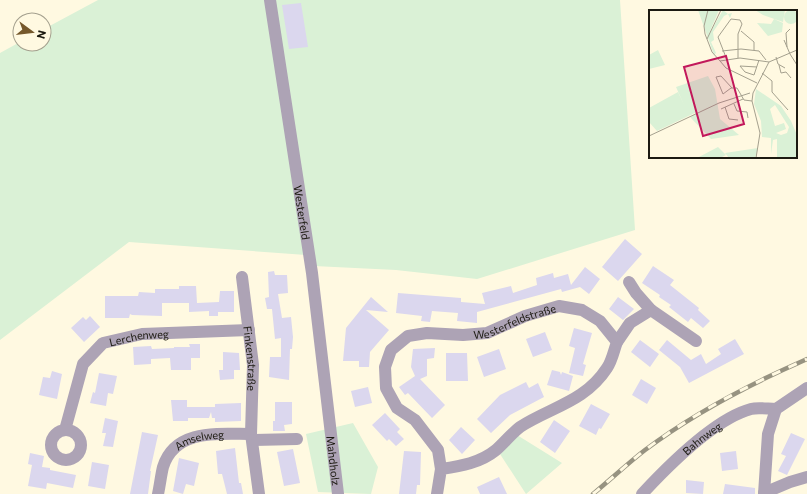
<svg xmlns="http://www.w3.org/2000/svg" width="807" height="494" viewBox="0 0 807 494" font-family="Commissioner,sans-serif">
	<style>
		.green { fill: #daf1d6 }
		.building { fill: #dbd7ee }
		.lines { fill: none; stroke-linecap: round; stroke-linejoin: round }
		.street { stroke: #ada3b5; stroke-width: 12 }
		.rail-casing { stroke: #979381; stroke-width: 4.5 }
		.rail { stroke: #fff9e1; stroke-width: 3; stroke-dasharray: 9; stroke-linecap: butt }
		.labels { text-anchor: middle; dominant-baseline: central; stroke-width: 4; stroke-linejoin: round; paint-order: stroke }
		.street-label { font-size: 11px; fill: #1c1a11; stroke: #fff9e1 }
		.inset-road { fill: none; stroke: #a4a08e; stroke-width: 1 }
		.view { fill: #c2185b; fill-opacity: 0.15; stroke: #c2185b; stroke-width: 2 }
		.inset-edge { fill: none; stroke: #1c1a11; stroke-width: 2 }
	</style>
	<rect width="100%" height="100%" fill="#fff9e1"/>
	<path class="green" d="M98 0H266L306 255 129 242 0 340V53L20 42V44H44V29Z
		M273 0H620L635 230 477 279 396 270 314 266Z
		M353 423 378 467 371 494 318 492 306 434Z
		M517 435 562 463 526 494 500 454Z"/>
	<path class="building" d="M301 3 308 47 289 49 282 5Z
		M625 239 642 254 618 281 602 267Z
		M653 266 674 280 670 285 699 308 698 310 710 321 703 328 691 318 688 322 669 307 671 305 659 297 660 295 642 283Z
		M585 267 600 279 589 294 580 287 562 292 561 289 477 312V323L457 321 458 313 432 311 430 322 421 321 422 316 396 313 398 293 461 298V302L485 304 482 293 511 286 513 293 537 285 536 278 553 273 554 278 568 274 571 285Z
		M274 271 275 275H287L288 293 278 294 282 318 291 317 293 337 292 349H290L289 380 269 377 270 357H281V338L275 339 272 309H267L265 298 269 297 268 272Z
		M179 286H196L197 303 219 302 220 291H234V312H218V316H209V311L189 312V303H192H162V316L132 315 130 314 129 318H105V296H138L139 292 155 293V289H179Z
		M371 297 388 312 366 310 389 330 370 352 369 367H359V361H343L346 328Z
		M618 297 634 309 623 320 609 309Z
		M90 316 100 327 84 342 71 328 83 317 86 320Z
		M574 328 592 333 583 364 586 365 583 376 569 373 575 348 569 346Z
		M545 332 552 350 533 357 526 339Z
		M735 339 744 354 689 383 680 367 659 350 667 340 691 360 701 354 706 364 721 354 718 349Z
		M640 340 659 354 650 367 631 352Z
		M189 344H200V358H191V370H171L170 358 151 359V364L134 365 133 347 151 346 152 349 174 348V347H190Z
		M435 348 434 358 427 359V376L420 379 445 405 432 418 408 393 405 395 399 387 415 376 411 367 413 349Z
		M499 349 506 369 484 377 477 357Z
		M223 352 239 353 240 370H234V379L220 380 219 370H223Z
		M446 353H467L468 381H446Z
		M552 370 560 372 561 375 562 372 573 376 569 391 547 385Z
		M52 371 62 374 57 399 39 395 43 377 50 378Z
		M99 373 117 376 113 394 108 393 106 406 90 403 93 392 95 393Z
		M641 379 656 388 647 404 632 395Z
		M526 382 529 388 538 383 544 397 510 415 491 433 477 419 500 395Z
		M368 387 372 403 355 407 351 391Z
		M171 400H187V407H215V404L241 403V421L215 422V418H212L211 412 209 418H188V421H173Z
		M275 402H292V424L284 425 285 431H273V421H275Z
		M591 404 610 414 601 429 599 428 596 435 579 426Z
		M385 413 400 429 397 432 404 439 396 446 389 439 387 441 372 425Z
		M105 418 118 421 113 447 103 446 106 433H102Z
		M554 420 570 431 555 453 540 442Z
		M461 427 475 440 462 454 449 440Z
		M142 432 158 435 150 471H151L148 494H130Z
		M791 433 805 439 787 475 778 471 786 456 781 454Z
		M235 448 239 483H241L243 494H227L222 474H218L216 451Z
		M293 449 300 483 284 486 277 452Z
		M404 451 421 452 420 485H417L416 494H399Z
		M736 451 738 469 722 471 720 453Z
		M30 453 44 456 42 467 50 468V470L76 475 73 488 47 483 46 489 28 486 32 465 28 464Z
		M179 458 199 463 194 486 186 484 183 494 173 491Z
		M92 462 109 465 105 489 88 486Z
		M499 477 507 494H480L477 487Z
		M686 480 704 482 703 494 686 493Z
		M725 484 755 488V494H723Z"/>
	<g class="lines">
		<g class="street">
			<path id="s1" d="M270 0 312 273 338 494"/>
			<path id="s2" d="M242 277 253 365 251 434 259 494"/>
			<path d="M629 282 636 293 651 310"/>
			<path d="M617 342 630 323 651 310 696 341"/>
			<path id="s3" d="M65 430 83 364 103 343 142 334 249 330"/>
			<circle cx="66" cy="445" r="15"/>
			<path d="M253 440 297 439"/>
			<path d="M764 493 790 482 807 477"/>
			<path id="s4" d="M158 494C160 485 161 475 163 467 175 428 220 434 251 434"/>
			<path id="s5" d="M437 494 441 469 438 450 415 420 397 408 386 388 385 367 391 350 408 336 427 333 463 335 487 333 525 316 559 306 582 310 600 321 617 342C614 350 612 361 607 368 585 402 551 407 520 427 511 434 504 443 496 450 480 463 461 466 441 469"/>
			<path id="s6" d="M642 494C668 466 714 419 751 409 758 407 768 409 776 409"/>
			<path d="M764 494 768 434 776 409 807 388"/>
		</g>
		<g class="rail-casing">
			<path id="rail" d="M593 494C610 480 627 464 645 450 694 413 750 384 807 359"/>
		</g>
		<use href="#rail" class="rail"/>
	</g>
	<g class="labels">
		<g class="street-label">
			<text stroke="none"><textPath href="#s1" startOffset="215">Westerfeld</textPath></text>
			<text stroke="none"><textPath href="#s5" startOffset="297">Westerfeldstraße</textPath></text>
			<text stroke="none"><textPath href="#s3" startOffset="134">Lerchenweg</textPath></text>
			<text stroke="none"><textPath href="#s2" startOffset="82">Finkenstraße</textPath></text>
			<text stroke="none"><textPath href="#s6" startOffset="82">Bahnweg</textPath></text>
			<text stroke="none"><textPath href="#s4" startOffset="77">Amselweg</textPath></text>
			<text stroke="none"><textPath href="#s1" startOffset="465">Mahdholz</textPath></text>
		</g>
	</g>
	<g transform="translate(649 10)">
		<rect width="148" height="148" fill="#fff9e1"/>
		<path d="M135 7a7 7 0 1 1 14 0a7 7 0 1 1-14 0ZM49 0H70L59 26 74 0 79 4 83 3 81 8 79 4 75 6 64 22 65 30 62 32 67 43 65 45ZM106 0H136L134 12 114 5ZM125 9 134 13 133 22 119 26 108 13 122 14ZM9 40 16 55 0 59V45ZM59 66 66 79 71 109 90 125 62 129 41 107 52 100 8 121 0 112V98L29 82 36 97 27 77ZM107 79 132 96 142 111 148 125V148H128V129L124 130 122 144V128L113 127 112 111 105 94ZM126 95 140 117 138 123 132 125 127 123 137 119 135 113 126 116 121 99ZM69 137 77 145 71 148H48ZM109 138 106 148H80L76 143Z" fill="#daf1d6" fill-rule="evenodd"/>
		<path class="inset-road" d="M59 0 55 16 56 24 63 42 71 51 91 48 120 52M92 21 105 32V40M58 29 72 0M135 30 141 44M138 37 137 23 141 19M73 41 92 39 110 41 117 50M141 44 148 55M127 47 129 54 136 58M78 50 69 27 82 9 91 10 93 14 89 24V48M71 51 77 58 108 73M130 55 132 63 137 62 142 68M91 56 96 62 105 65 110 50M91 56 108 57M113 63 123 71V82L139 100M83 78 72 66 67 67 74 84 82 78H88L95 90 103 91M148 90V103M85 94 88 101 98 102 99 108M76 97 80 109 89 110M72 99 94 89M0 126 70 93 101 83M107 148 111 123 103 91 104 83 120 52 148 40"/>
		<path class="view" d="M77 46 95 114 54 126 35 57Z"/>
		<rect width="148" height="148" class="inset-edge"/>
	</g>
	<g transform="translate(32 32) rotate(105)"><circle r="19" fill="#fff9e1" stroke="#a4a08e"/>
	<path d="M0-3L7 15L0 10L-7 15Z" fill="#75582b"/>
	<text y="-6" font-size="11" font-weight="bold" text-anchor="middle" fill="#1c1a11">N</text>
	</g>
</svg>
